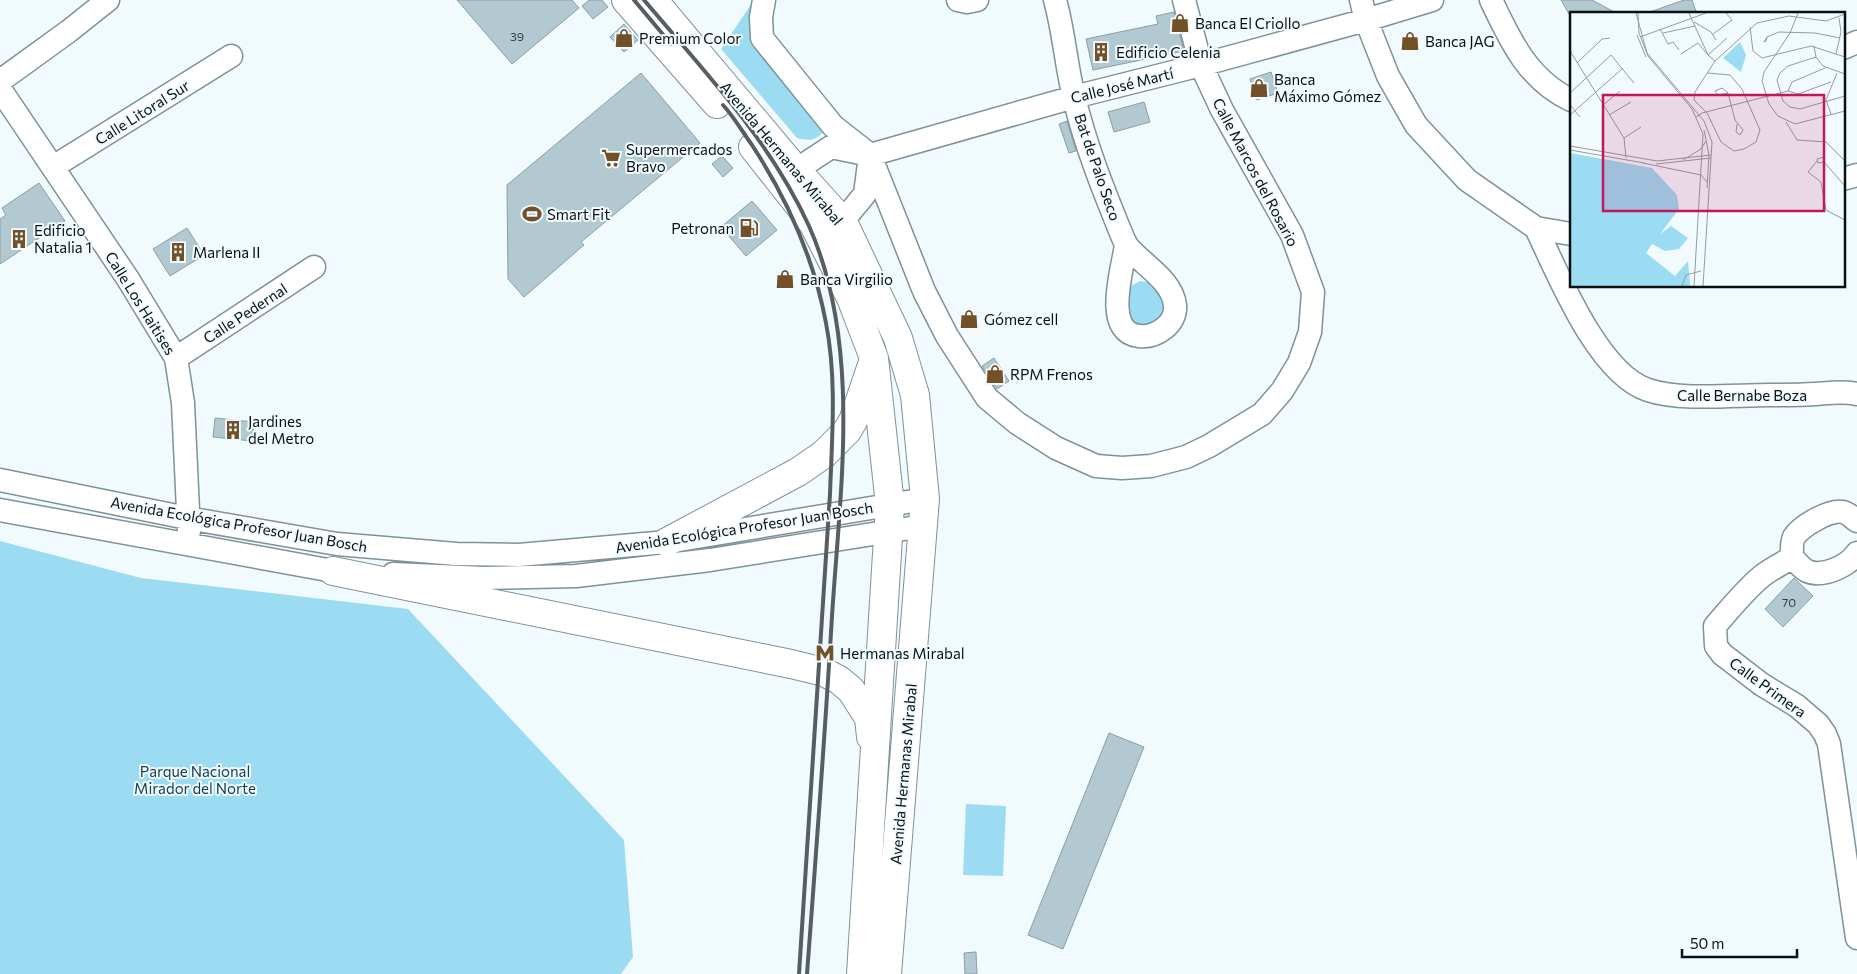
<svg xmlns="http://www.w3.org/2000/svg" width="1857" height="974" viewBox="0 0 1857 974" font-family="Commissioner,sans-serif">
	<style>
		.green { fill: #9bdcf3 }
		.building { fill: #b3c9d1; stroke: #899ea5 }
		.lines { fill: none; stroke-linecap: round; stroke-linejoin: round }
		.minor-casing { stroke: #7d929a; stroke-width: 25 }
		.major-casing { stroke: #7d929a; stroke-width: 30 }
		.minor { stroke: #fff; stroke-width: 22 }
		.major { stroke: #fff; stroke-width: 28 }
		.rail { stroke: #565e61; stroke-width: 4 }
		.labels { text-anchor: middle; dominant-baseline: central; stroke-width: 4; stroke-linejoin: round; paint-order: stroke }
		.number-label { font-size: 12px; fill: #333e42 }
		.poi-label { font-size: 15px; fill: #081013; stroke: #f1fafd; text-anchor: start }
		.street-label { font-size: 15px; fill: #081013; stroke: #f1fafd }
		.park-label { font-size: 15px; fill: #14414e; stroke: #f1fafd }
		.inset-road { fill: none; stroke: #949c9f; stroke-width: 1 }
		.view { fill: #c2185b; fill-opacity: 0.15; stroke: #c2185b; stroke-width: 2.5 }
		.inset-edge { fill: none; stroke: #081013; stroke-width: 2.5 }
	</style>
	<rect width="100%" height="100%" fill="#f1fafd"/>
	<path class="green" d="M754 0 757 14 823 132C816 141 808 141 797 138L721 49Z
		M1140 281 1154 283 1166 300C1162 320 1153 331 1131 322L1123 294 1127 288Z
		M0 541 141 578 408 609 624 840 633 957 621 974H0Z
		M966 804 1006 806 1003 876 963 875Z"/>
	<path class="building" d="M457 0H572L579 8 512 64Z
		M589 0H602L608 7 593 19 582 6Z
		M1561 0H1592L1618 14H1569Z
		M1684 0H1692L1697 14H1650V12Z
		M1174 12 1184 51 1093 70 1086 39 1158 24 1156 16Z
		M624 24 638 40 624 52 610 37Z
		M1271 72 1278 93 1257 100 1250 79Z
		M641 73 700 143 581 242 584 245 524 297 508 279 507 185Z
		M1144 102 1150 122 1114 132 1108 112Z
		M1067 121 1076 151 1069 153 1059 124Z
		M722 156 733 168 723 177 712 164Z
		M39 183 65 221 0 264V219L6 215 2 208Z
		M752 201 777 230 746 256 721 227Z
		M187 228 204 255 170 276 153 249Z
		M994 358 1009 381 997 389 982 366Z
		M215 418 254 422 252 441 213 437Z
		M1794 578 1813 596 1783 627 1765 609Z
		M1109 733 1144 747 1063 949 1028 935Z
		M976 952 977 974H965L964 953Z"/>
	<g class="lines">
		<g class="minor-casing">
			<path id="minor" d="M764 0 761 17 762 38 833 126 865 151
				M958 0 967 2 977 0
				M1055 0C1064 32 1066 65 1074 97 1085 144 1103 189 1121 233 1123 238 1125 243 1128 247 1143 265 1172 280 1175 305 1177 324 1156 338 1139 336 1102 332 1123 268 1126 245
				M1361 0 1366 20 1388 76 1416 125 1467 180 1536 228 1571 234
				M1491 0C1510 40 1528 80 1571 100
				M1843 48 1857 42
				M0 81 69 31 108 0
				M0 89 128 279 176 358 183 403 189 532
				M870 155 924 291 947 336 987 398 1017 423 1056 448 1096 466 1122 468 1151 466 1186 457 1209 446 1262 414 1282 391 1299 363 1310 332 1313 292 1292 235 1222 110 1201 65 1184 0
				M53 167 231 56
				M1843 179 1857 175
				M785 183 796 170 831 147 870 155 1074 97 1201 65 1366 20 1432 0
				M1536 228C1558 274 1598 374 1648 390 1681 401 1734 395 1770 395 1785 395 1800 395 1815 394 1830 393 1843 391 1857 394
				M832 234 865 194 870 156
				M176 358 314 267
				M0 480 187 518 337 544 456 554 519 555 667 542 925 499
				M0 510 333 571 348 572
				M1857 521C1853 518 1848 513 1843 512 1830 509 1801 526 1794 537 1791 543 1792 552 1792 557 1797 562 1801 568 1807 571 1823 578 1848 566 1857 553
				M1792 557C1782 564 1771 569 1762 576 1744 591 1730 609 1715 626L1716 646 1722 654 1761 684 1797 706 1818 724 1825 734 1829 744 1857 938
				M393 574 484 578 576 576 710 560 923 526"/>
		</g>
		<g class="major-casing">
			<path id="major" d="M626 0 717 104
				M653 0 796 170 843 222 898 338 915 395 925 499 887 974
				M753 147 813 223 851 298 874 358 890 505 861 974
				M667 542 798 472 824 454 847 431 853 421 872 365
				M333 571 791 664 824 672 839 680 851 690 869 718 871 737"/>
		</g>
		<use href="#minor" class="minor"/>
		<use href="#major" class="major"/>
		<path class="rail" d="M634 0 671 44
			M644 0C704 71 770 140 809 226 862 345 840 490 832 616 825 735 816 855 807 974
			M723 105C734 117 742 131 752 145 788 200 814 259 826 323 837 379 832 437 830 494L799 974"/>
	</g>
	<defs>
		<g id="shop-bare" transform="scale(1.5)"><path d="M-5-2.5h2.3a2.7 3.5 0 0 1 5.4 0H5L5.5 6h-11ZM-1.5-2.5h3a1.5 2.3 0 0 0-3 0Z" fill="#725128" stroke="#f1fafd" stroke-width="2.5" paint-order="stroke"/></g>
		<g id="building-bare" transform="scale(1.5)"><path d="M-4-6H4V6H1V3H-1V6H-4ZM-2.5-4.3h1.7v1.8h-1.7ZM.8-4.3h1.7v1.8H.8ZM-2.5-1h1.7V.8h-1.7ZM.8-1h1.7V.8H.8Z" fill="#725128" stroke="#f1fafd" stroke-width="2.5" paint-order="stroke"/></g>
		<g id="supermarket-bare" transform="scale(1.5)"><path d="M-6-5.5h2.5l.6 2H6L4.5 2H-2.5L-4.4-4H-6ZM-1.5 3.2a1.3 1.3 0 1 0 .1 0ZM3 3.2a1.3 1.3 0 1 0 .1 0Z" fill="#725128" stroke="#f1fafd" stroke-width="2.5" paint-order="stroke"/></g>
		<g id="stadium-bare" transform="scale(1.5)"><path d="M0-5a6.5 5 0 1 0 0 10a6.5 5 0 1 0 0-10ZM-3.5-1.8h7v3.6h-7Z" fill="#725128" stroke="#f1fafd" stroke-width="2.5" paint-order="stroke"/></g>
		<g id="fuel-bare" transform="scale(1.5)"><path d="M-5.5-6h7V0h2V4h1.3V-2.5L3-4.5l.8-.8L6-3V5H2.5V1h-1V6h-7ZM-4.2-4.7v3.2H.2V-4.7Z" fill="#725128" stroke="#f1fafd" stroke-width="2.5" paint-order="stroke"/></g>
		<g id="metro-bare" transform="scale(1.5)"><path d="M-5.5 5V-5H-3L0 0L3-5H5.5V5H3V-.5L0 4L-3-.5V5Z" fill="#725128" stroke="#f1fafd" stroke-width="2.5" paint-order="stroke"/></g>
	</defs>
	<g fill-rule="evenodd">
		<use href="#shop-bare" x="1180" y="23"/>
		<use href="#shop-bare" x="624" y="38"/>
		<use href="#shop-bare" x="1410" y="41"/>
		<use href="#building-bare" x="1101" y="52"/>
		<use href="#shop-bare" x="1259" y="88"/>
		<use href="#supermarket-bare" x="611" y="158"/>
		<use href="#stadium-bare" x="532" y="214"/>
		<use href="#fuel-bare" x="749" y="228"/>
		<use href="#building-bare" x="19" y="239"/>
		<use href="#building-bare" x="178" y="252"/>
		<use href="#shop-bare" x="785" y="279"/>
		<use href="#shop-bare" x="969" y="319"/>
		<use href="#shop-bare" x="995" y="374"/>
		<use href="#building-bare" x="233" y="430"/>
		<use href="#metro-bare" x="825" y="653"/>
	</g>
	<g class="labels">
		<g class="number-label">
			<text x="517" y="36">39</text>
			<text x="1789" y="602">70</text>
		</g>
		<g class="poi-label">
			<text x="1195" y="23">Banca El Criollo</text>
			<text x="639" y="38">Premium Color</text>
			<text x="1425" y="41">Banca JAG</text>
			<text x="1116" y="52">Edificio Celenia</text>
			<text x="1274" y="79">Banca<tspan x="1274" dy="17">Máximo Gómez</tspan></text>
			<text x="626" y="149">Supermercados<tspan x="626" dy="17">Bravo</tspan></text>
			<text x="547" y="214">Smart Fit</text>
			<text x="734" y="228" text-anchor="end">Petronan</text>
			<text x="34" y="230">Edificio<tspan x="34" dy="17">Natalia 1</tspan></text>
			<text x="193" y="252">Marlena II</text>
			<text x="800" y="279">Banca Virgilio</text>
			<text x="984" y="319">Gómez cell</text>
			<text x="1010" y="374">RPM Frenos</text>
			<text x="248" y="421">Jardines<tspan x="248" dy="17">del Metro</tspan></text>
			<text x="840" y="653">Hermanas Mirabal</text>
		</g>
		<g class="street-label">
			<text transform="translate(1122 85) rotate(-14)">Calle José Martí</text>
			<text transform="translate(142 112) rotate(-32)">Calle Litoral Sur</text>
			<text transform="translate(782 153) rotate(50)">Avenida Hermanas Mirabal</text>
			<text transform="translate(1098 167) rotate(71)">Bat de Palo Seco</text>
			<text transform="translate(1256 172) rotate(62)">Calle Marcos del Rosario</text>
			<text transform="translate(141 303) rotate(58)">Calle Los Haitises</text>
			<text transform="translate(245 313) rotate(-33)">Calle Pedernal</text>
			<text x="1742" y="395">Calle Bernabe Boza</text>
			<text transform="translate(239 524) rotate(10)">Avenida Ecológica Profesor Juan Bosch</text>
			<text transform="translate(744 527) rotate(-9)">Avenida Ecológica Profesor Juan Bosch</text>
			<text transform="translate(1768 687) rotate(36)">Calle Primera</text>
			<text transform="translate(903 774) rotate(-85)">Avenida Hermanas Mirabal</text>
		</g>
		<g class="park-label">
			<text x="195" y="771">Parque Nacional<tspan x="195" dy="17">Mirador del Norte</tspan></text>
		</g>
	</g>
	<g transform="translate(1570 12)">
		<rect width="275" height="275" fill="#f1fafd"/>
		<path d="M170 30 176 43 171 60 153 46ZM0 141 82 156 107 183 109 197 90 222 101 214 118 226 109 237 95 239 82 232 76 241 105 264 118 249 120 274H0Z" fill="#9bdcf3"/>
		<path class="inset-road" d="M66 1 77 41 134 109 142 130 133 274M68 1 69 21 78 44 122 97 133 122 124 274M119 1 138 43 145 49M228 1 220 21 194 60 192 69 199 92 208 104 225 112 275 99M124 10 141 20 146 28M180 15 183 39 192 46 241 34 275 45M90 17 98 32 103 30 109 38M93 21 125 14M143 22 162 8 156 1M67 23 76 45M70 25 136 1M197 25 194 30 196 29 197 25 209 20 245 21 270 26M244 34 246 45 253 54 275 62M0 39 54 126 56 146M111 42 128 31 138 43 157 26M266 42 271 20 269 6M246 45 218 54 210 61 207 68 213 89 220 95 230 97 275 84M7 51 32 27 40 26M138 61 160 63 172 77 190 118 186 130 174 137 164 139 151 130 137 101 124 88 125 80 145 49 187 11 219 4 256 9 275 2M218 79 228 82 261 70M218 79 222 70 255 56M0 81 41 43 64 71M158 81 148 83 145 79 152 76 158 81 165 108 173 118 170 123 166 120 167 112M0 93 10 105M33 93 50 79M261 102 256 88 267 61M0 103 53 56M39 103 61 90M126 105 132 101 218 79M216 110 227 128 256 130 275 149M134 118 139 143 137 176M54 126 71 115M0 134 87 149 141 143M0 138 74 151M113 148 131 137 136 129M247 149 238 160 251 170 256 198 275 208M254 150 248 151 247 147 254 145V150L275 174M73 151 131 163 137 170M86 152 141 146M112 274 116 263 131 259"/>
		<path class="view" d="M33 83H254V199H33Z"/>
		<rect width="275" height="275" class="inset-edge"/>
	</g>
	<path d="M1682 949v8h115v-8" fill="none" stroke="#081013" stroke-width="2.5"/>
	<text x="1690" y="949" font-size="15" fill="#081013" stroke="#f1fafd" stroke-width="4" paint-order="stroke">50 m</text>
</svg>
